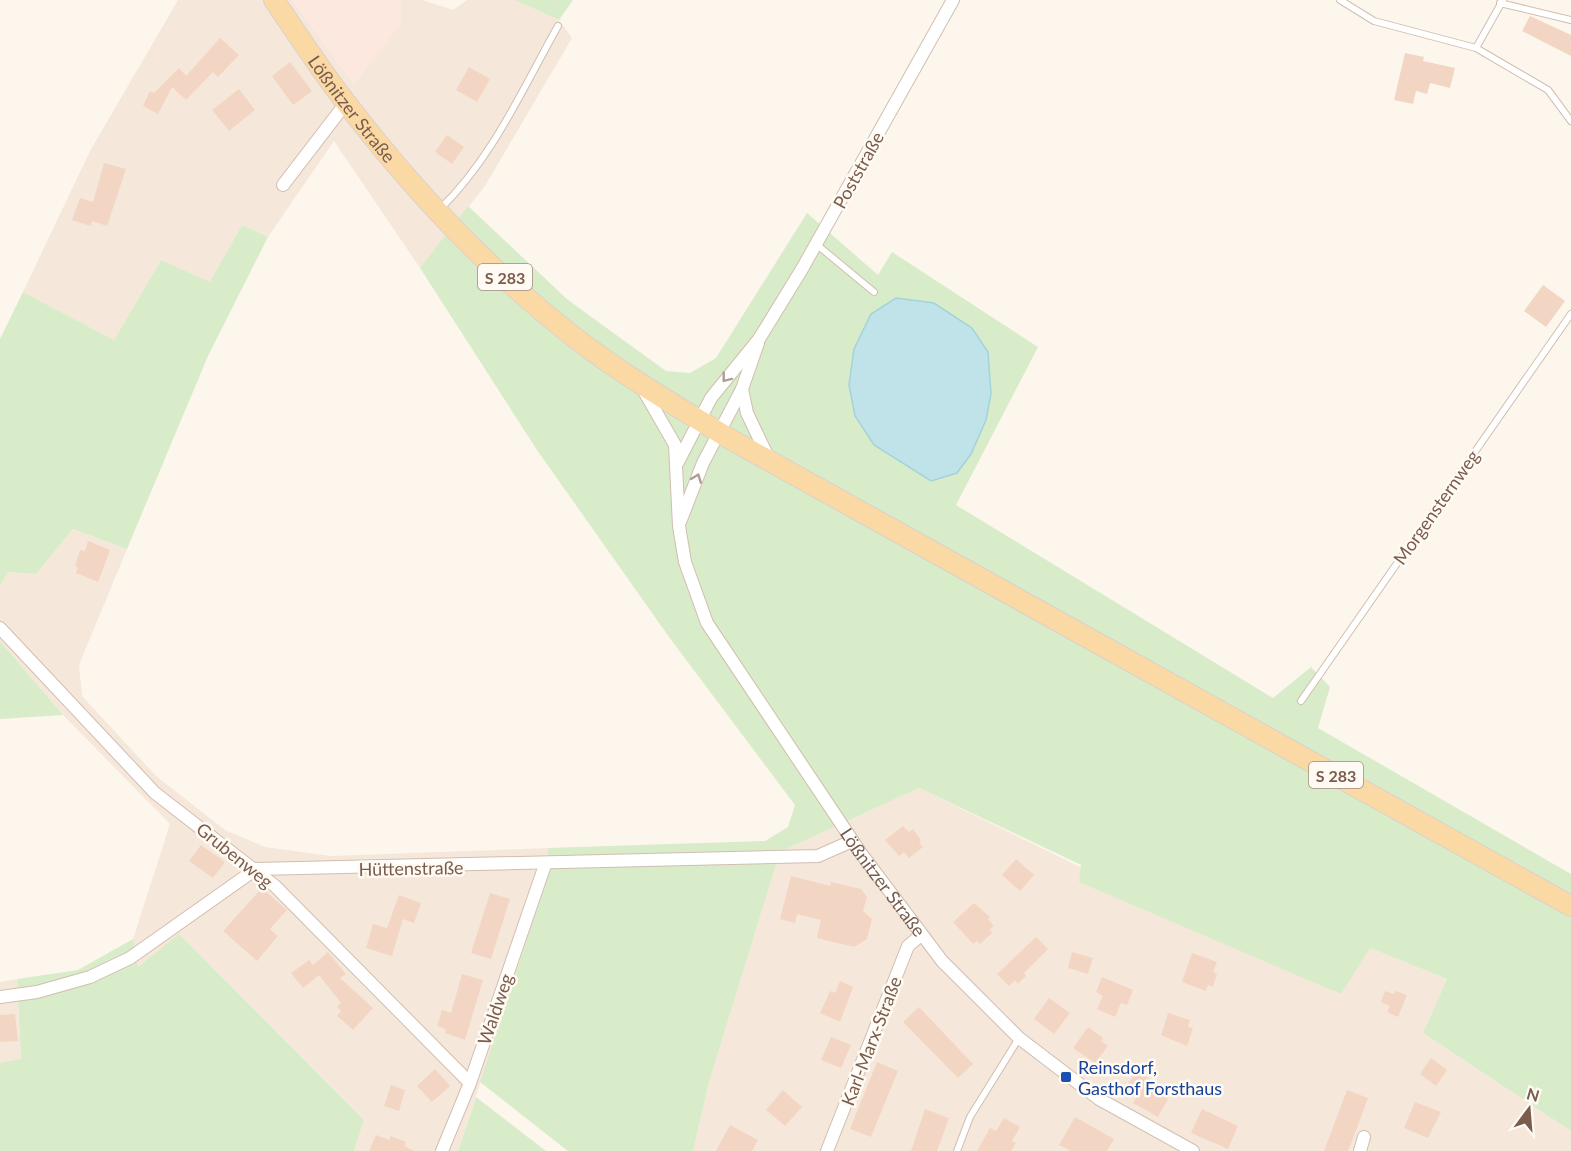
<svg xmlns="http://www.w3.org/2000/svg" width="1571" height="1151" viewBox="0 0 1571 1151" font-family="Lato,sans-serif">
	<style>
		.residential { fill: #f5e8da }
		.commercial { fill: #fde8e0 }
		.green { fill: #d8ecc9 }
		.water { fill: #bfe3e8; stroke: #a5d3da; stroke-width: 1.5 }
		.building { fill: #f3d5c3 }
		.lines { fill: none; stroke-linecap: round; stroke-linejoin: round }
		.service-casing { stroke: #d1beb0; stroke-width: 8 }
		.minor-casing { stroke: #d1beb0; stroke-width: 14 }
		.primary-casing { stroke: #dad1cd; stroke-width: 22 }
		.service { stroke: #fff; stroke-width: 6 }
		.minor { stroke: #fff; stroke-width: 12 }
		.primary { stroke: #fbd9a5; stroke-width: 20 }
		.oneway { stroke: #af9d94 }
		.transit-dot { fill: #1a4fb4; stroke: #fffaf3; stroke-width: 2 }
		.labels { text-anchor: middle; dominant-baseline: central; stroke-width: 5; stroke-linejoin: round; paint-order: stroke }
		.shield { fill: #fffaf3; stroke: #a28b7f; stroke-width: 1.5 }
		.shield-label { font-size: 16px; font-weight: bold; fill: #7a5c4d }
		.street-label { font-size: 18px; fill: #7a5c4d; stroke: #fffaf3 }
		.transit-label { font-size: 18px; fill: #164399; stroke: #fffaf3; text-anchor: start }
	</style>
	<rect width="100%" height="100%" fill="#fdf6ec"/>
	<path class="residential" d="M178 0H292L354 84 400 24 401 0H422L453 10 467 0H515L559 20 572 38 485 186 420 268 334 141 268 237 242 225 210 283 161 260 114 340 23 292 90 151Z
		M73 529 127 549 79 665 82 696 156 776 225 830 265 847 331 856 548 848 546 881 458 1151H354L364 1120 180 935 138 968 133 939 170 824 63 715 0 641V586L8 572 36 574Z
		M919 788 1340 994 1370 948 1447 979 1423 1033 1571 1131V1151H693L709 1082 780 852Z
		M17 979 21 1060 0 1063V982Z"/>
	<path class="commercial" d="M292 0H401V24L354 84Z"/>
	<path class="green" d="M515 0H573L559 20Z
		M468 206 568 300 666 371 690 373 716 358 807 213 878 275 892 252 1038 347 956 505 1273 698 1311 667 1330 687 1318 728 1571 874V1131L1423 1033 1447 979 1370 948 1341 994 1079 882 1081 865 919 788 780 852 709 1082 693 1151H568L480 1082 546 881 548 848 765 841 788 827 795 805 669 637 537 450 420 268Z
		M242 225 268 237 208 356 127 549 73 529 36 574 8 572 0 586V339L23 292 114 340 161 260 210 282Z
		M0 641 63 715 0 719Z
		M179 934 364 1120 354 1151H0V1063L21 1059 17 979 78 970 133 939 138 967Z
		M476 1097 546 1151H458Z"/>
	<path class="water" d="M896 298 934 303 972 328 988 352 991 394 986 420 971 454 957 473 931 481 874 445 855 416 849 385 854 349 871 314Z"/>
	<path class="building" d="M1530 16 1571 35V56L1522 31Z
		M220 38 239 55 218 77 213 72 186 100 172 87 158 114 143 106 150 91 154 93 179 68 186 76Z
		M1405 53 1424 57 1423 61 1455 68 1450 88 1430 83 1427 94 1416 91 1413 104 1394 100Z
		M290 62 312 91 293 105 272 76Z
		M469 67 490 79 477 102 456 90Z
		M239 89 255 110 229 131 212 110Z
		M447 135 464 147 452 164 435 152Z
		M104 163 126 169 107 226 92 221 91 226 72 220 80 198 93 202Z
		M1543 285 1565 301 1546 327 1524 311Z
		M88 541 110 550 98 582 76 573 78 567 75 566 80 550 85 551Z
		M903 826 909 832 913 829 921 840 919 842 923 847 909 858 904 852 899 856 885 840Z
		M201 845 225 862 213 878 189 861Z
		M1016 859 1034 875 1020 891 1002 875Z
		M791 876 830 886 831 882 861 889 867 897 863 911 872 919 867 939 854 947 817 938 821 920 797 914 795 923 780 919Z
		M262 888 287 910 270 929 278 936 257 961 223 931Z
		M490 893 510 899 491 959 471 953Z
		M399 895 421 903 414 923 403 919 392 956 366 948 373 924 387 928Z
		M974 903 990 917 988 919 994 926 990 929 992 933 980 944 977 941 973 944 953 922Z
		M1036 937 1048 949 1024 973 1026 976 1018 984 1015 980 1009 986 997 974Z
		M328 952 346 974 340 978 373 1008 353 1030 337 1016 341 1011 337 1007 341 1003 319 975 303 988 291 973 309 960 313 965Z
		M1072 952 1093 958 1088 974 1068 968Z
		M1192 953 1217 962 1213 972 1217 974 1213 987 1208 985 1206 991 1182 982Z
		M462 974 483 980 465 1040 445 1033 446 1029 437 1026 442 1010 451 1013Z
		M1102 977 1133 990 1127 1005 1121 1003 1115 1017 1097 1009 1103 996 1096 992Z
		M840 981 853 987 840 1022 820 1013 830 991 835 993Z
		M1385 991 1394 994 1396 991 1407 995 1398 1017 1387 1012 1390 1006 1381 1002Z
		M1049 998 1070 1013 1054 1034 1034 1019Z
		M919 1007 973 1064 958 1078 903 1022Z
		M1168 1013 1190 1020 1188 1027 1193 1028 1187 1046 1161 1035Z
		M15 1014 18 1041 0 1042V1015Z
		M1088 1027 1103 1038 1101 1041 1108 1046 1095 1063 1073 1048Z
		M831 1037 851 1045 841 1068 821 1060Z
		M1431 1058 1447 1070 1436 1086 1420 1074Z
		M877 1062 898 1071 871 1137 850 1129Z
		M435 1069 450 1086 432 1102 417 1086Z
		M1136 1071 1172 1092 1158 1117 1133 1103 1137 1096 1131 1092 1134 1087 1128 1084Z
		M391 1085 405 1090 399 1111 384 1106Z
		M783 1090 802 1107 785 1126 766 1110Z
		M1347 1090 1368 1098 1357 1128 1348 1151H1324Z
		M1415 1102 1441 1112 1428 1138 1404 1128Z
		M925 1109 949 1118 937 1151H911Z
		M1202 1109 1238 1126 1228 1149 1191 1133Z
		M1075 1117 1114 1139 1107 1151H1071L1059 1145Z
		M1004 1118 1020 1127 1012 1141 1016 1143 1011 1151H977L990 1128 996 1131Z
		M730 1125 758 1140 752 1151H716Z
		M376 1135 389 1140 391 1136 406 1142 404 1146 414 1151H369Z"/>
	<g class="lines">
		<g class="service-casing">
			<path id="service" d="M1340 0 1374 21 1476 48
				M1503 0 1476 48 1548 90 1571 121
				M1500 3 1571 20
				M440 209C492 159 523 88 558 26
				M816 244 874 292
				M1301 701 1571 314
				M957 1151 970 1117 1019 1038"/>
		</g>
		<g class="minor-casing">
			<g id="minor">
				<path d="M283 185 346 103"/>
				<path d="M742 389 747 413 769 459"/>
				<path id="s1" d="M644 391 675 445 679 526 685 562 707 623 860 852 942 961 1019 1038 1099 1099 1193 1151"/>
				<path d="M678 462 711 398 759 339 802 269 953 0"/>
				<path d="M680 522 703 463 742 389 758 343"/>
				<path d="M0 628 155 793 275 886 470 1083"/>
				<path d="M0 997 37 992 90 977 130 958 256 869 818 856 852 841"/>
				<path d="M442 1151 470 1083 545 865"/>
				<path d="M827 1151 908 946 921 935"/>
				<path d="M1360 1151 1364 1137"/>
			</g>
		</g>
		<g class="primary-casing">
			<g id="primary">
				<path id="s2" d="M274 0C298 35 321 71 347 104 413 190 491 273 578 340 626 377 678 407 730 439L1571 906"/>
			</g>
		</g>
		<use href="#service" class="service"/>
		<use href="#minor" class="minor"/>
		<use href="#primary" class="primary"/>
	</g>
	<defs><path id="oneway-chevron" d="M-2-3.5L2.5 0L-2 3.5" fill="none" stroke-width="1.6" stroke-linecap="round" stroke-linejoin="round" transform="scale(1.5)"/></defs>
	<g class="oneway">
		<use href="#oneway-chevron" transform="translate(726 378) rotate(128)"/>
		<use href="#oneway-chevron" transform="translate(697 478) rotate(-69)"/>
	</g>
	<rect class="transit-dot" x="1060" y="1071" width="12" height="12" rx="3"/>
	<g class="labels">
		<g class="shield">
			<rect x="478" y="264" width="54" height="26" rx="4.5"/>
			<rect x="1309" y="762" width="54" height="26" rx="4.5"/>
		</g>
		<g class="shield-label">
			<text x="505" y="277">S 283</text>
			<text x="1336" y="775">S 283</text>
		</g>
		<g class="street-label">
			<text stroke="none"><textPath href="#s2" startOffset="134">Lößnitzer Straße</textPath></text>
			<text transform="translate(858 170) rotate(-61)">Poststraße</text>
			<text transform="translate(1436 507) rotate(-55)">Morgensternweg</text>
			<text transform="translate(235 855) rotate(39)">Grubenweg</text>
			<text transform="translate(411 868) rotate(-1)">Hüttenstraße</text>
			<text stroke="none"><textPath href="#s1" startOffset="558">Lößnitzer Straße</textPath></text>
			<text transform="translate(495 1009) rotate(-71)">Waldweg</text>
			<text transform="translate(871 1041) rotate(-69)">Karl-Marx-Straße</text>
		</g>
		<g class="transit-label">
			<text x="1078" y="1067">Reinsdorf,<tspan x="1078" dy="21">Gasthof Forsthaus</tspan></text>
		</g>
	</g>
	<g transform="translate(1529 1109) rotate(16)" stroke="#fffaf3" stroke-width="4.5" paint-order="stroke">
	<path d="M0-4.5L10 22L0 15L-10 22Z" fill="#7a5c4d"/>
	<text y="-9" font-size="16" font-weight="bold" text-anchor="middle" fill="#7a5c4d">N</text>
	</g>
</svg>
